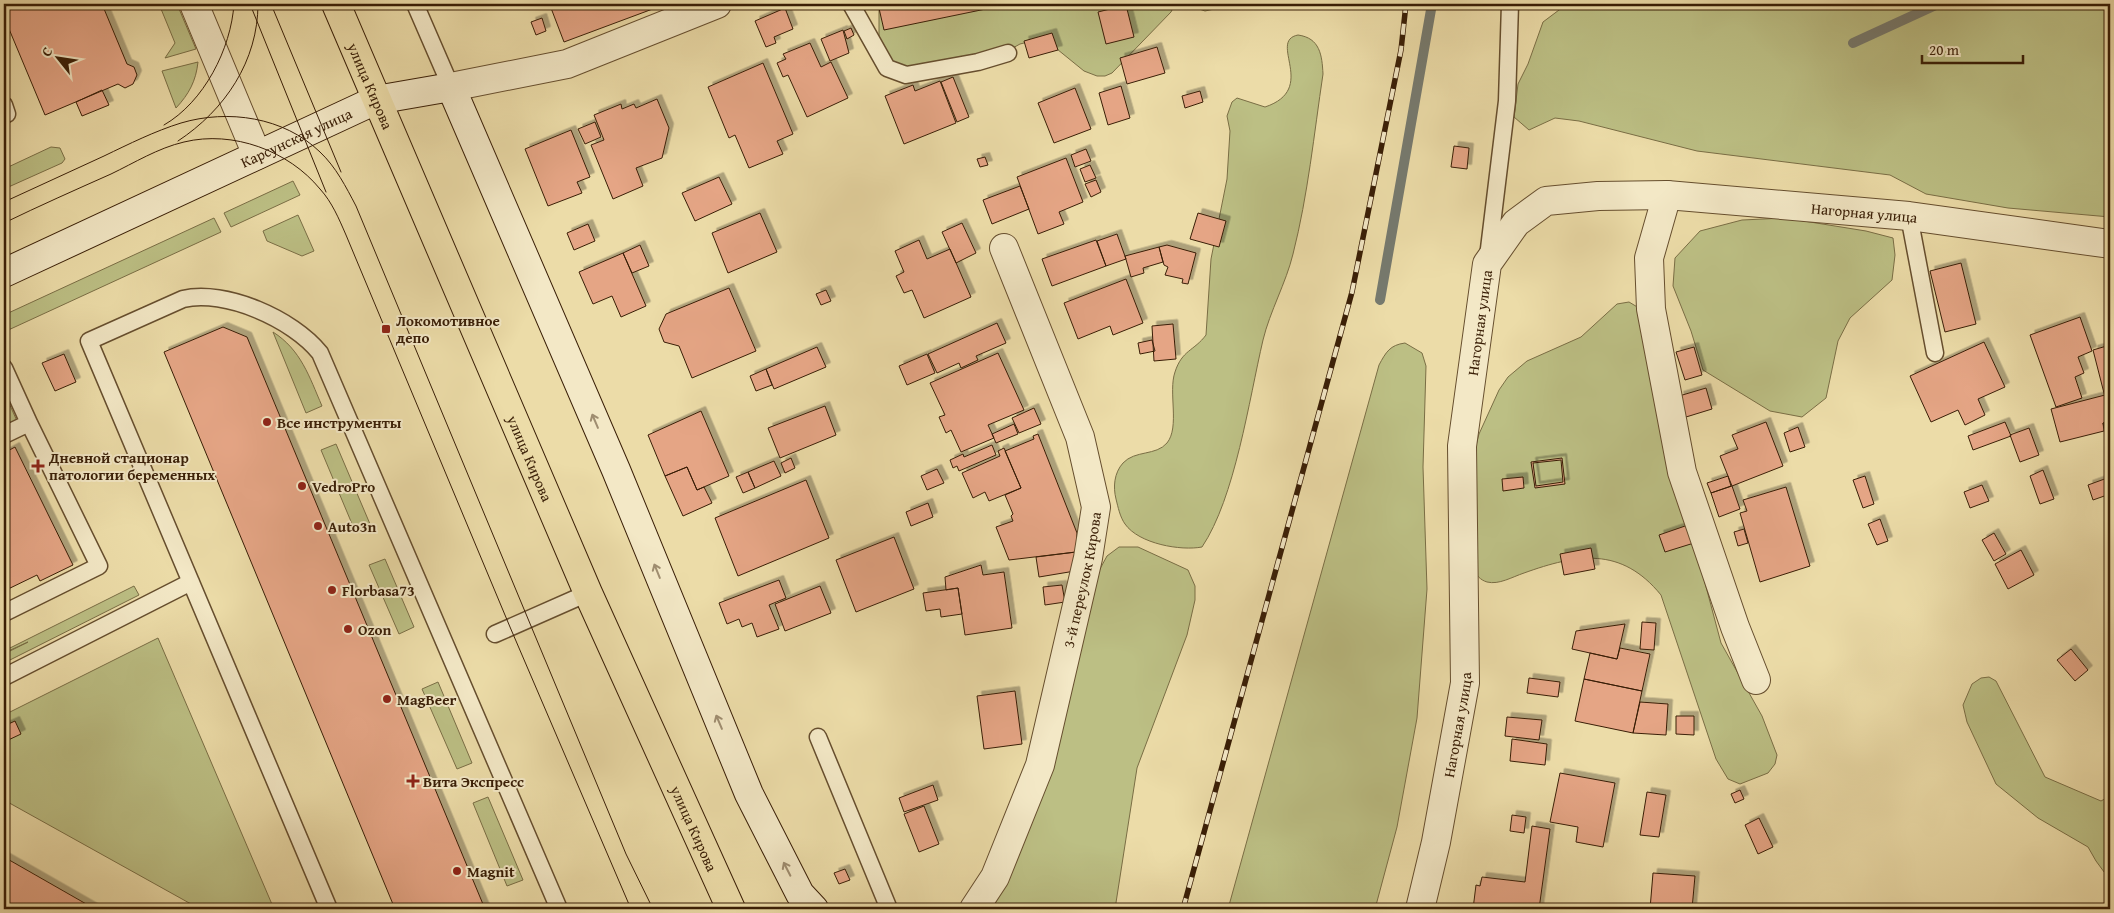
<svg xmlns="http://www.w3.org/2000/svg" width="2114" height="913" viewBox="0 0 2114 913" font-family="'Gentium Book Plus',serif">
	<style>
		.green { fill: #bcbf84; stroke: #7a6e45 }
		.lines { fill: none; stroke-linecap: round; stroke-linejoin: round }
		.stream { stroke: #767a6f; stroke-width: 10 }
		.building { fill: #e5a585; stroke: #391e06; fill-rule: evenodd; filter: url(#shadow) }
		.lane-casing { stroke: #664e2e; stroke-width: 19 }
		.street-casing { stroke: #664e2e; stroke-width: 30 }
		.secondary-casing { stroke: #391e06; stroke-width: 30 }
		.primary-casing { stroke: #391e06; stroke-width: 30 }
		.lane { stroke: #f3e8c6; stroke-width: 16 }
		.street { stroke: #f3e8c6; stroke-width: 28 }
		.secondary { stroke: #f3e8c6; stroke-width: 28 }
		.primary { stroke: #ecdca8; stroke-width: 28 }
		.tram { stroke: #391e06; stroke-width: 1 }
		.rail-casing { stroke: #391e06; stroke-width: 5.5 }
		.rail { stroke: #f3e8c6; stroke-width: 4; stroke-dasharray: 11; stroke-linecap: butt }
		.oneway { stroke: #9f8d70 }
		.poi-dot { fill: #8f2418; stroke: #f3e8c6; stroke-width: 2 }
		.labels { text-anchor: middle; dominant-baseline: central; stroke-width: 4; stroke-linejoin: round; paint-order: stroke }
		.street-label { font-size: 15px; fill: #391e06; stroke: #f3e8c6 }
		.poi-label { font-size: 15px; font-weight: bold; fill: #391e06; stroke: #f3e8c6; text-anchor: start }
	</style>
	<defs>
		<filter id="shadow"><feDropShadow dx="4.5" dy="-4.5" stdDeviation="0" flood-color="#0004"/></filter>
	</defs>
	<rect width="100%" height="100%" fill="#ecdca8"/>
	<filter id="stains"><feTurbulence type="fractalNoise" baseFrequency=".004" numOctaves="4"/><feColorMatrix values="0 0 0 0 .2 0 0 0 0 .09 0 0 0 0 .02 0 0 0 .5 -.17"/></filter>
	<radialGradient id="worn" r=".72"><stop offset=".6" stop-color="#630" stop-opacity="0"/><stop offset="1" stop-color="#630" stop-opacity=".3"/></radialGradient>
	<path class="green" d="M159 4H177L196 49 165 58 175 43Z
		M879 4H1175L1171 12 1112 73 1105 76H1097L1084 71 1052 45 1032 41 1020 44 1000 55 896 68 879 44Z
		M1185 4H1237L1205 11Z
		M1567 4H2110V217L2008 208 1926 194 1890 175 1697 151 1579 121 1555 118 1529 130 1514 117 1518 84 1528 64 1543 22Z
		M1298 35C1320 38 1322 55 1323 74 1314 134 1308 195 1293 254 1286 283 1270 311 1263 340 1249 400 1235 498 1202 547 1181 551 1139 544 1125 524 1120 517 1118 507 1116 499 1113 487 1114 473 1123 463 1135 450 1156 456 1167 443 1180 427 1168 392 1175 372 1182 350 1194 351 1206 335L1211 259 1227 179 1230 131 1227 116 1232 102 1237 98 1265 107C1319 89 1267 41 1298 35Z
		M198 62C196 81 189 94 176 108L162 71Z
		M51 147 60 148 65 159 62 163 4 189V169Z
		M293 181 300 195 231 227 224 213Z
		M298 215 314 251 302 256 267 241 263 231Z
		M214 218 221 232 4 332V315Z
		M1785 218 1866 231 1893 238 1895 255 1892 280 1850 318 1838 341 1826 398 1802 417 1770 411 1703 370 1691 331 1673 286 1675 258 1700 231 1742 220Z
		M1629 302 1639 308 1689 523 1721 643 1762 716 1777 755 1775 764 1768 773 1740 784 1728 779 1716 759 1661 595C1621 546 1577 554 1524 573 1512 577 1499 585 1487 582 1480 580 1477 575 1472 570L1473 457 1479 434 1499 390 1508 377 1527 361 1581 337 1617 304Z
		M273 332C301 350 309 376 322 406L306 413Z
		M1405 343 1422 353 1426 366 1423 467 1427 589 1417 718 1397 827 1375 909H1228L1379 365C1386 352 1390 345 1405 343Z
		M4 392 17 421 4 428Z
		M336 444 370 524 355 531 321 450Z
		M1119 547H1138L1188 570 1195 586V600L1187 635 1137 768 1115 909H988L1094 580 1107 556Z
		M385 559 414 627 399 634 369 565Z
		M134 586 139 595 4 663V654L28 642 4 653V651Z
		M158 638 274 909H200L4 800V715Z
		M1989 677 1996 681 2045 777 2101 801 2110 796V880L2096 861 2088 847 2038 818 1996 784 1967 722 1963 705 1972 684 1981 678Z
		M438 682 472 763 457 769 422 689Z
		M488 797 523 880 507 886 473 803Z"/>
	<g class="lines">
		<path class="stream" d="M1853 43 1938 4
			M1380 300 1432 4"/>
	</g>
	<path class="building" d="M4 4H102L127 64 134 67 137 75 133 84 125 88 118 84 45 115 4 17Z
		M562 4H666L564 42 551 8Z
		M878 4H1010L884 30Z
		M1126 5 1134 37 1106 44 1098 12Z
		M785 8 793 29 774 37 776 43 766 47 755 21Z
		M542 18 546 31 536 35 531 22Z
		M851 28 854 35 847 39 844 31Z
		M843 30 849 53 830 61 821 39Z
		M1052 33 1058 50 1029 58 1024 41Z
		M810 43 821 67 831 62 848 98 807 117 788 75 783 77 777 63 786 59 783 54Z
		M1157 47 1165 73 1127 84 1120 58Z
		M763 63 793 134 777 141 783 154 749 168 735 135 729 138 708 87Z
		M953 77 969 117 957 122 941 82Z
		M940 81 956 123 904 144 885 96 913 85 915 91Z
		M1121 86 1130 118 1108 125 1099 93Z
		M1075 88 1091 129 1054 143 1038 103Z
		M102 90 109 105 82 116 76 102Z
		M1200 91 1203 102 1185 108 1182 96Z
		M657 99 669 128 662 158 636 168 643 186 613 199 591 145 604 140 594 115 621 104 622 109 634 104 636 108Z
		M595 122 601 137 585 144 578 129Z
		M571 130 590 177 577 182 582 193 548 206 525 149Z
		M1454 146 1469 148 1467 169 1451 167Z
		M1086 149 1091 161 1075 167 1071 155Z
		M985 157 988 165 980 167 977 159Z
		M1066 158 1083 202 1059 212 1064 224 1038 234 1017 177Z
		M1090 165 1096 178 1085 182 1080 169Z
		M719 177 732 204 695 221 682 193Z
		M1096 180 1101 192 1091 197 1085 184Z
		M1020 186 1029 209 992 224 983 200Z
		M760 213 777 252 728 273 712 233Z
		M1198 213 1226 221 1219 247 1190 239Z
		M962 223 976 253 956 263 942 232Z
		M588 224 595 241 574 250 567 233Z
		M1117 234 1126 259 1106 266 1097 241Z
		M919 240 927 259 950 249 971 297 924 318 912 290 904 293 896 276 904 272 895 251Z
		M1096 240 1106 266 1052 286 1042 259Z
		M640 245 649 266 632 273 623 253Z
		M1167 245 1196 253 1188 284 1182 283 1183 279 1165 275 1168 267 1164 265 1159 247Z
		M1159 247 1163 262 1143 268 1144 273 1131 277 1125 256Z
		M623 253 646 306 621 317 612 296 593 304 579 272Z
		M1961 263 1976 324 1945 332 1930 271Z
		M1126 279 1143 323 1113 335 1110 326 1078 339 1064 303Z
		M729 288 756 351 692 378 679 346 664 342 659 329 666 314Z
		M826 290 831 301 821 305 816 294Z
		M2080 317 2092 351 2078 357 2084 373 2075 377 2082 398 2056 407 2030 335Z
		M997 323 1006 343 976 356 978 360 961 368 959 363 937 373 928 354Z
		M1173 324 1176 359 1154 361 1152 326Z
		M223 327 247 337 485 909H395L164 352Z
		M1152 340 1155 351 1140 354 1138 343Z
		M1984 342 2005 387 1978 399 1985 415 1965 425 1958 410 1931 422 1910 376Z
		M2110 345V396L2105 397 2093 350Z
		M817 347 826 367 774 389 766 369Z
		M1694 347 1702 375 1685 380 1676 352Z
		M998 353 1024 410 988 425 994 438 961 452 951 430 946 433 939 417 945 415 930 383Z
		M64 354 76 382 55 391 42 363Z
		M927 354 935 373 907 385 899 366Z
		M766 369 772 385 756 391 750 376Z
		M1706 388 1712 409 1686 417 1679 396Z
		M2105 395 2110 421 2103 423 2104 431 2060 442 2051 409Z
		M825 406 836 435 780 458 768 428Z
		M1034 408 1041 424 1019 433 1012 418Z
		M701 411 729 476 697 490 687 467 665 476 648 435Z
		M2110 421V451L2103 423Z
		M1766 422 1783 466 1732 486 1720 456 1738 449 1732 435Z
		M2005 422 2011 436 1973 450 1968 436Z
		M1014 424 1018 434 996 443 992 434Z
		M1798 427 1805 447 1790 452 1784 433Z
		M2029 428 2039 455 2020 462 2010 435Z
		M1038 434 1077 533 1076 552 1009 560 996 527 1013 521 1011 516 1013 514 1005 495 1021 488 1005 451 1034 439 1033 436Z
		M992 445 996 455 959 471 957 466 953 468 950 460 963 454 964 457Z
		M15 447 73 565 40 581 37 575 4 591V453Z
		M1004 448 1021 488 989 501 985 492 973 498 962 473 1000 456 998 451Z
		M791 458 795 468 785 473 781 463Z
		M1562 458 1565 484 1535 488 1531 462ZM1561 460 1563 482 1536 486 1533 463Z
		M774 461 781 476 755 488 748 472Z
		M687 467 697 490 704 487 712 503 683 516 665 476Z
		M937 469 944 483 927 490 921 476Z
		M2043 470 2054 499 2040 504 2030 476Z
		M748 472 755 488 743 493 736 477Z
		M1728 476 1731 486 1711 493 1707 483Z
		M1865 476 1874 504 1863 508 1853 480Z
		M1523 477 1524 488 1503 491 1502 479Z
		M2110 477V494L2093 500 2088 485Z
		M806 480 829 538 738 576 715 518Z
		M1982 485 1989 501 1970 508 1964 492Z
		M1732 486 1740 509 1719 517 1711 493Z
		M1786 487 1810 566 1760 582 1740 513 1747 511 1743 500Z
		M928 503 933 517 911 526 906 512Z
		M1880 519 1888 541 1877 545 1868 524Z
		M1688 525 1694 543 1665 552 1659 535Z
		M1744 529 1748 543 1738 546 1734 532Z
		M1994 533 2006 554 1994 561 1982 540Z
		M894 537 914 589 856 612 836 560Z
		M1591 548 1595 569 1564 575 1560 554Z
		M2021 550 2034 575 2008 589 1995 564Z
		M1076 552 1075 571 1039 577 1036 557Z
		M981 565 983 575 1004 572 1012 628 965 635 958 588 946 590 945 577Z
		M779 580 786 598 769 605 779 629 757 637 752 623 742 627 739 619 727 624 719 603Z
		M1062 585 1065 602 1045 605 1043 587Z
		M820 586 831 613 785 631 775 604Z
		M958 588 962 614 941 617 940 609 926 611 923 593Z
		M1642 622 1656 623 1654 650 1640 649Z
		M1625 624 1617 659 1572 649 1576 631Z
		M1620 648 1650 654 1642 691 1584 679 1590 653 1617 659Z
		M2071 649 2088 670 2075 681 2057 660Z
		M1529 678 1560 682 1558 697 1527 693Z
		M1584 679 1642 691 1633 733 1575 721Z
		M1015 691 1022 744 984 749 977 696Z
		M1640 702 1668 704 1666 735 1633 733Z
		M1676 716H1694V735L1676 734Z
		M1507 717 1542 720 1539 740 1505 736Z
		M15 721 21 734 4 742V726Z
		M1512 739 1547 744 1545 765 1510 761Z
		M1560 773 1615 783 1603 847 1576 842 1578 827 1550 822Z
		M933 785 938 800 904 812 899 798Z
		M1740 790 1744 799 1735 803 1731 794Z
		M1647 792 1666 795 1659 837 1640 835Z
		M924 806 939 844 919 852 904 814Z
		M1512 815 1526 817 1524 833 1510 831Z
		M1759 818 1773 847 1758 854 1745 825Z
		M1532 826 1550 829 1539 909H1473L1476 885 1480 886 1482 877 1525 882Z
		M4 857 95 909H4Z
		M845 869 850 880 839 884 834 873Z
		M1653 873 1695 876 1692 909H1650Z"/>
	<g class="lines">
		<g class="lane-casing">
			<path id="lane" d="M415 4 451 87
				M851 4 887 68 906 75 978 62 1008 53
				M4 105 7 114
				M1909 216 1935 353
				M1488 257 1507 101 1510 4
				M4 368 29 423
				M4 435 29 423 99 566 4 613
				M495 634 588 593
				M4 677 191 582
				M818 737 889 909
				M329 909 89 341 183 299C225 289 293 319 320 353L559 909"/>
		</g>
		<g class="street-casing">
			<g id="street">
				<path d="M194 4 257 155"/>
				<path d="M451 87 567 64 717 4"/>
				<path d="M1667 195 1649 258 1651 309 1682 472 1735 627 1756 680"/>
				<path id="s1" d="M974 909 995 877 1040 765 1088 558 1096 507 1080 437 1004 248"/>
				<path id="s2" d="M1420 909 1436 842 1465 683 1462 446 1487 264 1516 223 1546 201 1598 196 1667 195 1909 216 2110 244"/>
			</g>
		</g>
		<g class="secondary-casing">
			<g id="secondary">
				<path id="s3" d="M4 273 376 100 451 87 616 470 749 794 800 894 814 909"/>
			</g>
		</g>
		<g class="primary-casing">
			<g id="primary">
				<path id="s4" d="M336 4 588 593 731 909"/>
			</g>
		</g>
		<use href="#lane" class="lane"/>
		<use href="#street" class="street"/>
		<use href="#secondary" class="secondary"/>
		<use href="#primary" class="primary"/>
		<path class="tram" d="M250 4 326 192
			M271 4 341 172
			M164 125C204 102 231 49 234 4
			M178 141C225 110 258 61 258 4
			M4 202C37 187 71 171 104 156 129 144 155 131 181 123 228 109 284 117 320 152 336 167 346 187 356 206L626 854 653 909
			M4 223C39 206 75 190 111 174 134 163 158 148 184 142 233 130 289 151 320 189 332 202 339 219 346 235L510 627 631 909"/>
		<g class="rail-casing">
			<path id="rail" d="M1183 909 1352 292 1401 50 1406 4"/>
		</g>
		<use href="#rail" class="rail"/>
	</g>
	<defs><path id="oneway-shaft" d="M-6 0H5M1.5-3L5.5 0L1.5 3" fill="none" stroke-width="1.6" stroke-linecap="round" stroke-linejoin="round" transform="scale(1.25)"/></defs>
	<g class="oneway">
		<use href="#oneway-shaft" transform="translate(595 421) rotate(-113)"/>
		<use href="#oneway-shaft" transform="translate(657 571) rotate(-112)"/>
		<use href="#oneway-shaft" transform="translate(719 722) rotate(-113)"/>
		<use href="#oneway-shaft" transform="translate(787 869) rotate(-117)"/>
	</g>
	<g class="poi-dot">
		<rect x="381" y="324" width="10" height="10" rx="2.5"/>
		<circle cx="267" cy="422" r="5"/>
		<path d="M35.5 458.5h5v5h5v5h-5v5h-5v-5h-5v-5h5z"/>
		<circle cx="302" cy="486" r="5"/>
		<circle cx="318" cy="526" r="5"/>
		<circle cx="332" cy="590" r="5"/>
		<circle cx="348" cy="629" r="5"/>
		<circle cx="387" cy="699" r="5"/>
		<path d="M410.5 773.5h5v5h5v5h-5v5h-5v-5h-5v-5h5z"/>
		<circle cx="457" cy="871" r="5"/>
	</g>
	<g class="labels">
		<g class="street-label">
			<text stroke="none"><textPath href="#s4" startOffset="89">улица Кирова</textPath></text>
			<text stroke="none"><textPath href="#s3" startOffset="322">Карсунская улица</textPath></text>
			<text stroke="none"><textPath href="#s2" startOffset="1058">Нагорная улица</textPath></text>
			<text stroke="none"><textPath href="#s2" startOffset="592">Нагорная улица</textPath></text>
			<text stroke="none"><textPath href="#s4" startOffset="494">улица Кирова</textPath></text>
			<text stroke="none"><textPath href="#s1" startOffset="349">3-й переулок Кирова</textPath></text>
			<text stroke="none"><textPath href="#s2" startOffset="188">Нагорная улица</textPath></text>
			<text stroke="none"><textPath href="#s4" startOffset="899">улица Кирова</textPath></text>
		</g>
		<g class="poi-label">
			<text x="396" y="320">Локомотивное<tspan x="396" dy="17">депо</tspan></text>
			<text x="277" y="422">Все инструменты</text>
			<text x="49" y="457">Дневной стационар<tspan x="49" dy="17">патологии беременных</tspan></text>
			<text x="312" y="486">VedroPro</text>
			<text x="328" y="526">Auto3n</text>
			<text x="342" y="590">Florbasa73</text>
			<text x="358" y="629">Ozon</text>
			<text x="397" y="699">MagBeer</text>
			<text x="423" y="781">Вита Экспресс</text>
			<text x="467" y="871">Magnit</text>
		</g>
	</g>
	<rect width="2114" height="913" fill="none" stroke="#ecdca8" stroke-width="20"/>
	<rect x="5" y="5" width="2104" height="903" fill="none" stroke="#391e06" stroke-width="2.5"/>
	<rect x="10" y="10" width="2094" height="893" fill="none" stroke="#391e06"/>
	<g transform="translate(58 58) rotate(300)" stroke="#f3e8c6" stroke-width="4" paint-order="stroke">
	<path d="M0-4L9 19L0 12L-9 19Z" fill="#391e06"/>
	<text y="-8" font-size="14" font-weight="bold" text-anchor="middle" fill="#391e06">С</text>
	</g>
	<path d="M1922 55v8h101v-8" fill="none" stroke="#391e06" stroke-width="2.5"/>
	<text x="1929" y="55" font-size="15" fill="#391e06" stroke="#f3e8c6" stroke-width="4" paint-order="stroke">20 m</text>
	<rect width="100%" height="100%" filter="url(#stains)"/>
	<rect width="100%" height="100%" fill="url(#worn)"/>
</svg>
